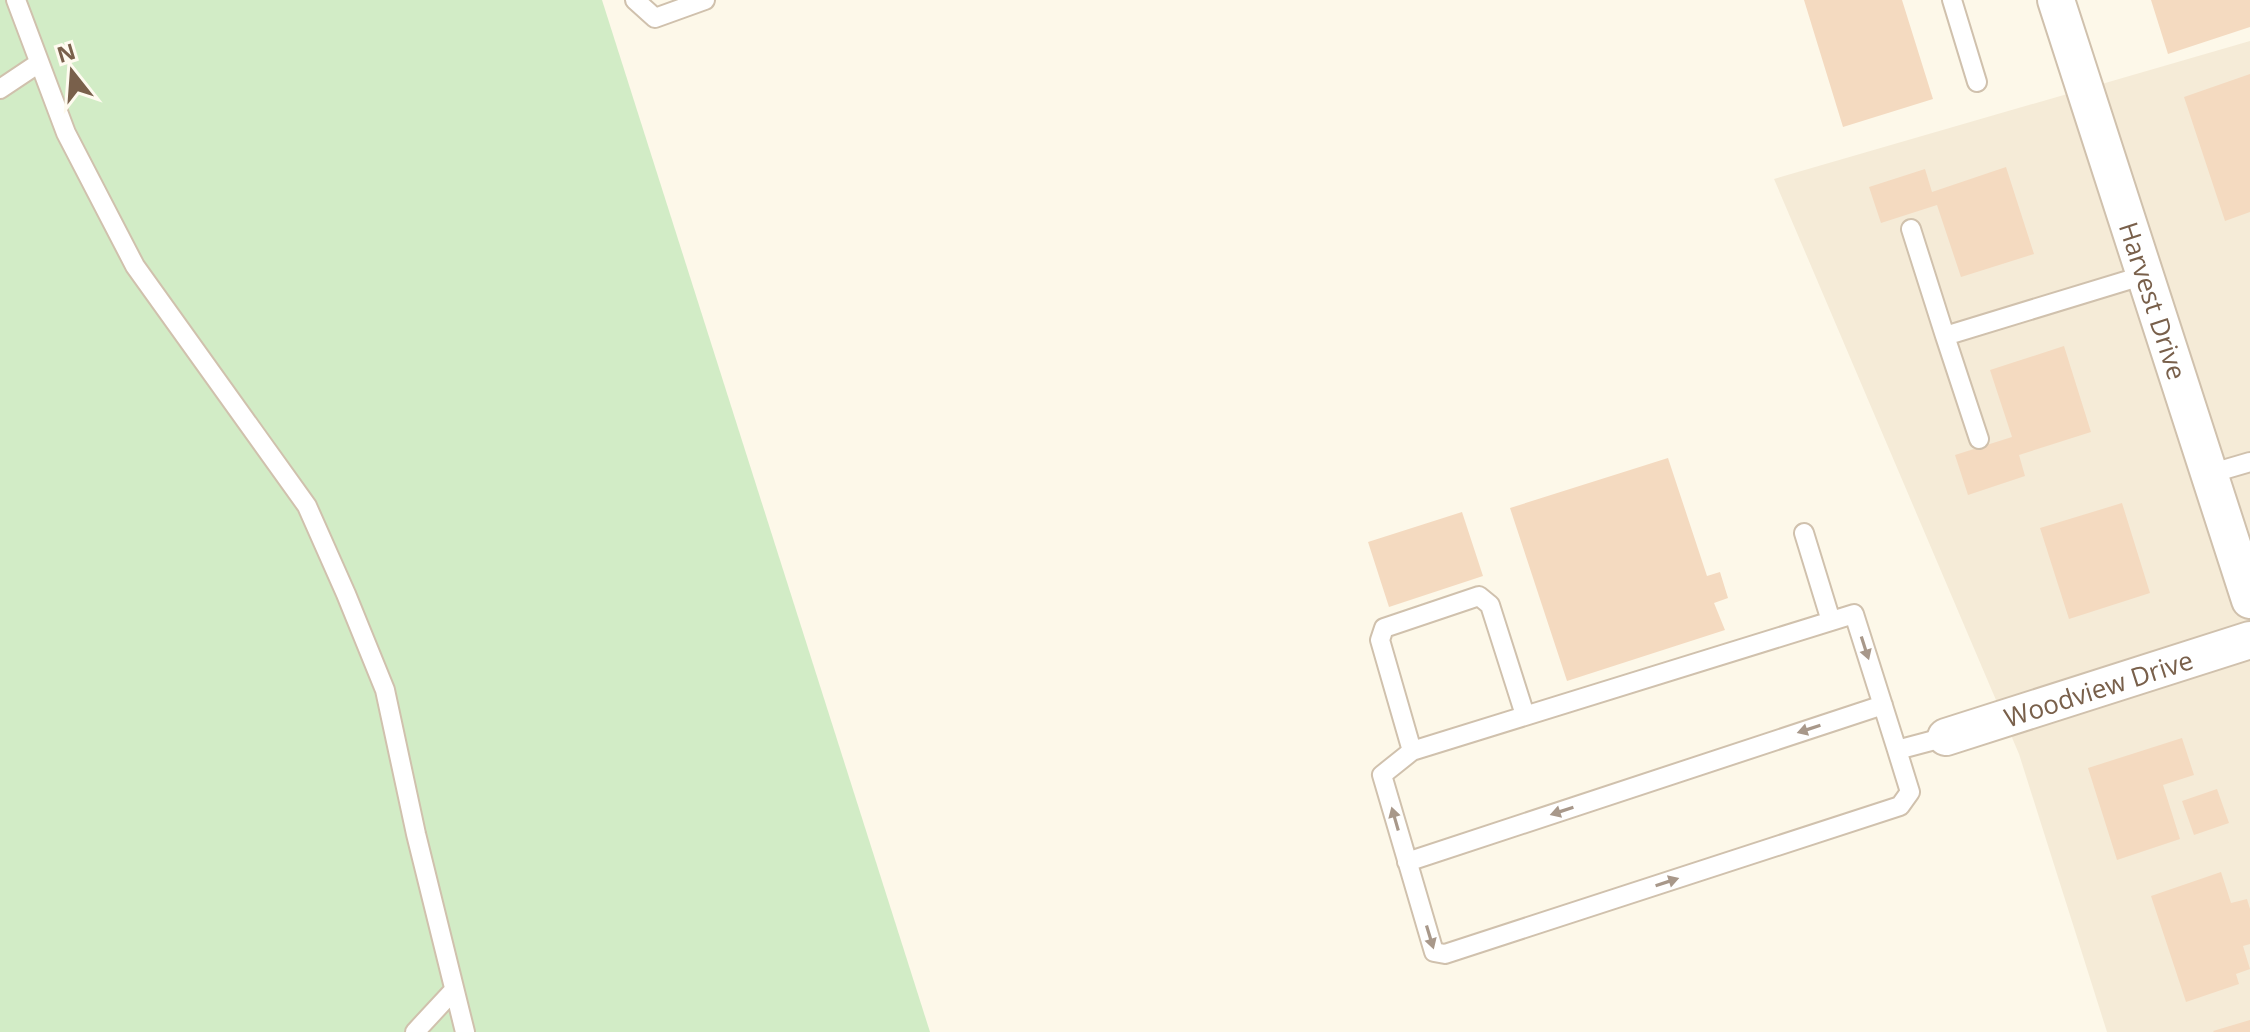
<svg xmlns="http://www.w3.org/2000/svg" width="2250" height="1032" viewBox="0 0 2250 1032" font-family="'Open Sans',sans-serif">
	<style>
		.residential { fill: #f5ebd7 }
		.green { fill: #d2ecc6 }
		.building { fill: #f4dac0 }
		.lines { fill: none; stroke-linecap: round; stroke-linejoin: round }
		.service-casing { stroke: #d0c1ad; stroke-width: 22 }
		.minor-casing { stroke: #d0c1ad; stroke-width: 40 }
		.service { stroke: #fff; stroke-width: 18 }
		.minor { stroke: #fff; stroke-width: 36 }
		.oneway { fill: #a8988a }
		.labels { text-anchor: middle; dominant-baseline: central; stroke-width: 8; stroke-linejoin: round; paint-order: stroke }
		.street-label { font-size: 26px; fill: #79604b; stroke: #fffbf0 }
	</style>
	<rect width="100%" height="100%" fill="#fdf8e9"/>
	<path class="residential" d="M2250 41V1032H2107L2019 754 1774 179Z"/>
	<path class="green" d="M0 0H602L930 1032H0Z"/>
	<path class="building" d="M1804 0H1902L1933 99 1843 127Z
		M2151 0H2250V27L2168 54Z
		M2250 74V212L2225 221 2184 97Z
		M2006 167 2034 254 1961 277 1937 205 1881 223 1869 187 1925 169 1932 192Z
		M2064 346 2091 432 2019 455 2025 476 1968 495 1955 455 2012 437 1990 370Z
		M1668 458 1707 576 1720 572 1728 598 1714 603 1725 630 1567 681 1510 508Z
		M2122 503 2150 593 2069 619 2040 528Z
		M1462 512 1483 576 1389 607 1368 542Z
		M2182 738 2194 775 2163 785 2180 839 2117 860 2088 768Z
		M2217 789 2229 823 2194 835 2182 801Z
		M2221 872 2231 903 2247 899 2250 909V944L2243 946 2250 969 2236 974 2239 984 2186 1002 2151 896Z
		M2250 1020V1032H2214L2213 1031Z"/>
	<g class="lines">
		<g class="service-casing">
			<path id="service" d="M16 0 66 133 135 266 307 506 346 594 385 690 416 834 465 1032
				M635 0 655 18 705 0
				M1952 0 1977 82
				M0 89 39 63
				M1911 229 1945 336 2145 275
				M1945 336 1979 439
				M2209 474 2250 462
				M1804 533 1831 621
				M1897 750 1910 792 1900 806 1445 954 1434 952 1382 775 1412 751 1854 614 1897 750 1946 737
				M1412 751 1380 640 1384 628 1479 596 1490 605 1525 715
				M1407 862 1883 705
				M415 1032 453 991"/>
		</g>
		<g class="minor-casing">
			<g id="minor">
				<path id="s1" d="M2056 0 2250 600"/>
				<path id="s2" d="M1946 737 2250 640"/>
			</g>
		</g>
		<use href="#service" class="service"/>
		<use href="#minor" class="minor"/>
	</g>
	<defs><path id="oneway-solid" d="M-6-.8H1V-3.2L6.5 0L1 3.2V.8H-6Z" transform="scale(2)"/></defs>
	<g class="oneway">
		<use href="#oneway-solid" transform="translate(1865 648) rotate(72)"/>
		<use href="#oneway-solid" transform="translate(1809 729) rotate(162)"/>
		<use href="#oneway-solid" transform="translate(1562 811) rotate(162)"/>
		<use href="#oneway-solid" transform="translate(1395 819) rotate(-106)"/>
		<use href="#oneway-solid" transform="translate(1667 882) rotate(-18)"/>
		<use href="#oneway-solid" transform="translate(1430 937) rotate(73)"/>
	</g>
	<g class="labels">
		<g class="street-label">
			<text stroke="none"><textPath href="#s1" startOffset="316">Harvest Drive</textPath></text>
			<text stroke="none"><textPath href="#s2" startOffset="160">Woodview Drive</textPath></text>
		</g>
	</g>
	<g transform="translate(72 72) rotate(343)" stroke="#fffbf0" stroke-width="6" paint-order="stroke">
	<path d="M0-6L14 30L0 20L-14 30Z" fill="#79604b"/>
	<text y="-12" font-size="22" font-weight="bold" text-anchor="middle" fill="#79604b">N</text>
	</g>
</svg>
